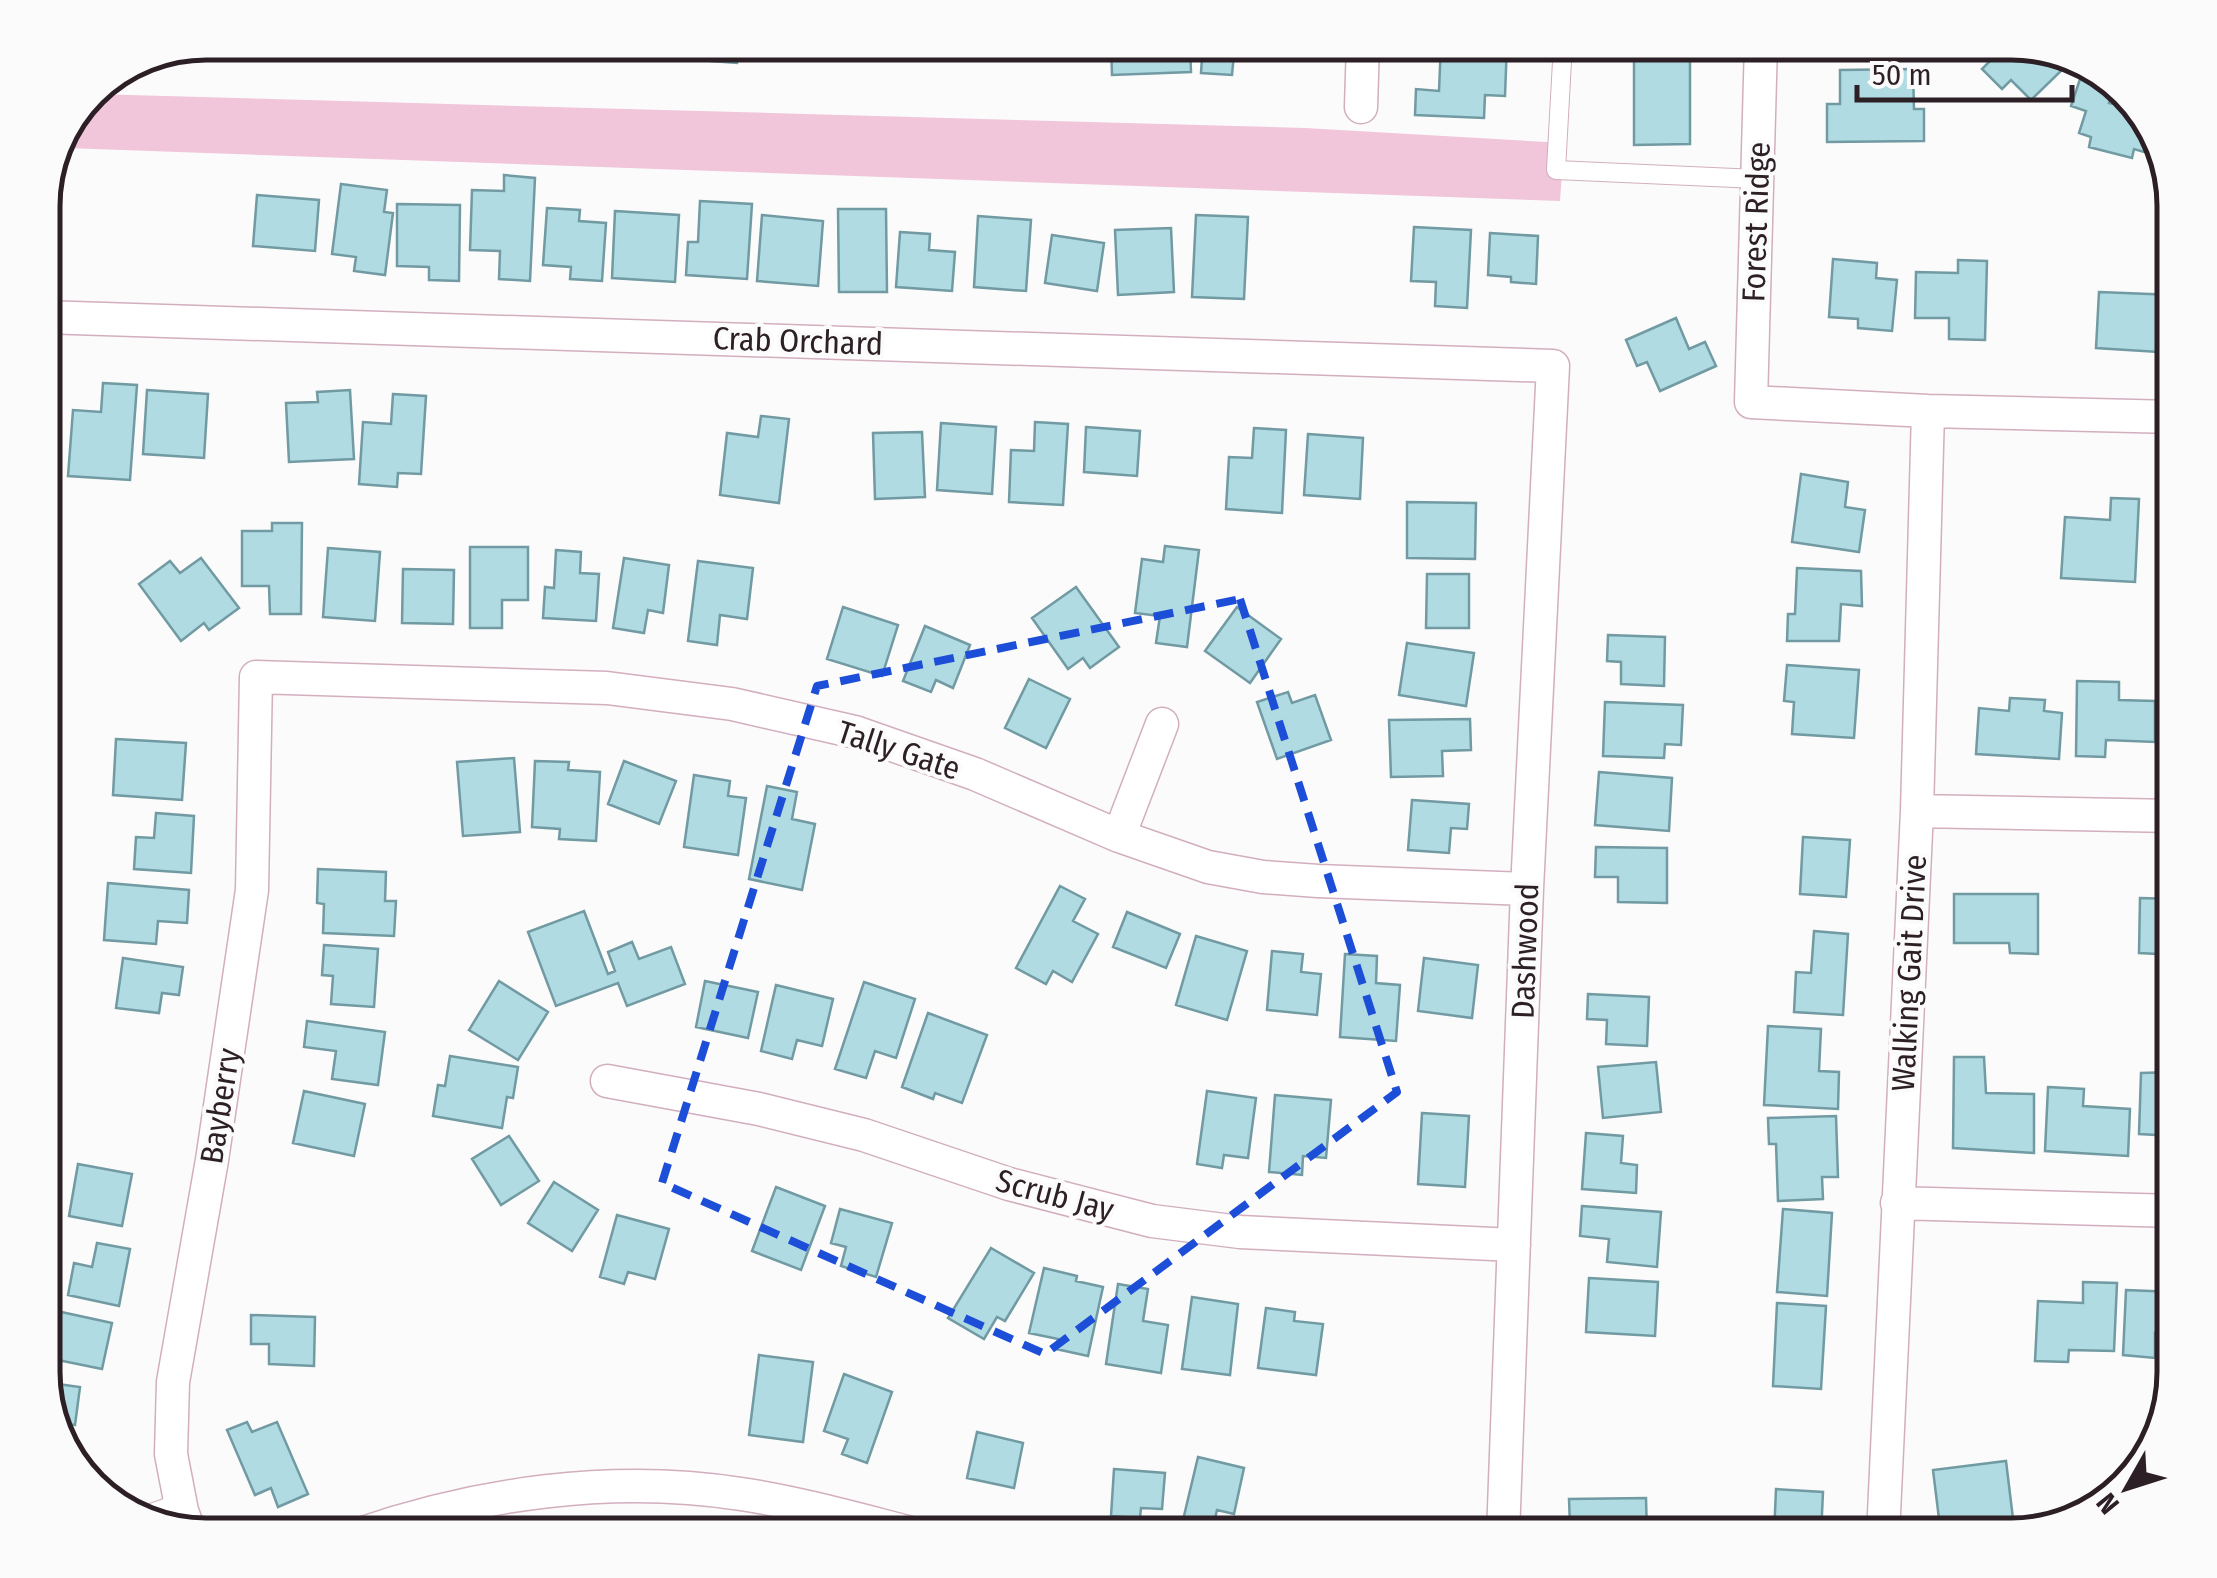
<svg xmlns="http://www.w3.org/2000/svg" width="2217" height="1578" viewBox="0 0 2217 1578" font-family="'Fira Sans Condensed',sans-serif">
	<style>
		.green { fill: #f1c5da }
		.building { fill: #b0dbe3; stroke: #719aa2; stroke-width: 2.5 }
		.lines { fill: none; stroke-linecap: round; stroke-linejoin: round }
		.service-casing { stroke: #d2aebf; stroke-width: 20 }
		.minor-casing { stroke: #d2aebf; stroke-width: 35 }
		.service { stroke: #fff; stroke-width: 18 }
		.minor { stroke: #fff; stroke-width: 32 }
		.marked { fill: none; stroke: #1d4ed8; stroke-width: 8; stroke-dasharray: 20 12; stroke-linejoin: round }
		.labels { text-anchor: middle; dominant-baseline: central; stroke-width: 8; stroke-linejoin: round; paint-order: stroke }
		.street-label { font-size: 32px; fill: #2c1f25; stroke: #fbfbfb }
		.rim { fill: none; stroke: #2c1f25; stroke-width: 5 }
	</style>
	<rect width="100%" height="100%" fill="#fbfbfb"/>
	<path class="green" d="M92 94 1305 128 1564 143 1560 201 66 148Z"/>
	<path class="building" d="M516 43H582L583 52H516Z
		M712 43H738L737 63 711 61Z
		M819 43H876L875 60 818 57Z
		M1111 43H1190L1191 72 1112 75Z
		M1203 43H1235L1232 75 1201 73Z
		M1441 43H1507L1505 96 1485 95 1484 118 1415 115 1416 89 1439 91Z
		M1985 43H2012L2052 56 2064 68 2031 100 2011 80 2002 89 1982 69 1991 60 1980 48Z
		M1634 57 1690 58V144L1634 145Z
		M2084 67 2110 76 2115 82 2109 103 2119 105 2123 92 2153 127 2144 152 2134 149 2132 158 2089 147 2091 137 2079 133 2086 111 2071 106Z
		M1913 69 1914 109H1924V141L1827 142V104H1840V70Z
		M504 175 535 178 530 281 499 279 500 251 470 250 472 190 504 191Z
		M341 184 387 190 384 212 393 213 385 275 354 271 356 257 332 254Z
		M257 195 319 200 315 251 253 246Z
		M700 201 752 204 747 279 686 275 688 242H698Z
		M397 204 460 205 459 281 429 280V267L397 266Z
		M547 208 580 210 579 221 606 223 602 281 570 279 571 267 543 265Z
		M838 209H886L887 292H839Z
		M615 211 679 215 675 282 612 278Z
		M762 215 823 221 818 286 757 281Z
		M1196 215 1248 217 1244 299 1192 297Z
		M978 216 1031 220 1026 291 974 287Z
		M1414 227 1471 230 1467 308 1435 306 1436 282 1411 281Z
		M1171 228 1174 292 1118 295 1115 230Z
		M900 232 930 234 929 250 955 252 952 291 896 287Z
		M1490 233 1538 236 1536 284 1511 282V277L1488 275Z
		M1052 235 1104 243 1097 291 1045 283Z
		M1833 259 1877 263 1876 278 1897 280 1892 331 1858 328V319L1829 317Z
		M1958 260 1987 261 1985 340 1949 339V318H1915L1916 272 1958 273Z
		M2099 292 2174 295V353L2096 348Z
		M1676 318 1689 349 1705 342 1716 366 1660 391 1647 362 1637 366 1626 340Z
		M103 383 137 385 130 480 68 476 73 410 101 412Z
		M147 390 208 394 204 458 143 454Z
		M350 390 354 459 289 462 286 403 318 402 317 392Z
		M393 394 426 396 421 474 398 473 397 487 359 484 363 422 391 424Z
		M761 416 789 419 779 503 720 495 727 433 758 437Z
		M1035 422 1068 424 1063 505 1009 502 1011 450 1034 451Z
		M941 423 996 427 992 494 937 490Z
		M1086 427 1140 431 1137 476 1084 472Z
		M1254 428 1286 430 1282 513 1226 509 1229 457 1252 458Z
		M922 432 925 497 875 499 873 433Z
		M1308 434 1363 438 1360 499 1304 495Z
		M1801 474 1848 482 1845 507 1865 510 1859 552 1792 542Z
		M2111 498 2139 499 2135 582 2061 578 2065 517 2110 520Z
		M1407 502 1476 503 1475 559 1407 558Z
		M272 523H302L301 614H270L269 586H242V531H272Z
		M1165 546 1199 550 1187 647 1156 643 1160 616 1135 613 1142 559 1163 562Z
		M470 547H528V600H502V628H470Z
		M328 548 380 552 375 621 323 617Z
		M556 550 581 552 580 573 599 574 596 621 543 618 545 587 554 588Z
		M201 558 239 608 209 630 204 623 181 641 139 584 170 561 180 573Z
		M624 558 669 565 663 613 648 610 644 633 613 628Z
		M698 561 753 568 747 619 720 615 717 645 688 641Z
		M1797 568 1861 571 1862 606 1841 604 1839 641H1787L1788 614H1795Z
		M403 569 454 570 453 624 402 623Z
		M1427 574H1469V628H1426Z
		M1076 587 1119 647 1090 668 1083 658 1068 669 1032 618Z
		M843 607 898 625 882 676 827 659Z
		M1237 607 1281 639 1250 683 1205 651Z
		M925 626 970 645 953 688 936 680 931 692 903 681Z
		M1608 635 1665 637 1664 686 1621 684V662L1607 661Z
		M1407 643 1474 653 1466 706 1399 695Z
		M1787 665 1859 670 1854 738 1792 734 1794 702 1784 701Z
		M1029 679 1070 699 1046 748 1005 728Z
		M2077 681 2119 682V700L2155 701V742L2106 740 2105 757 2076 756Z
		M1288 692 1292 703 1315 695 1331 740 1277 759 1257 702Z
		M2169 696H2174V769L2166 768Z
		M2010 698 2045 700 2044 711 2062 713 2059 759 1976 754 1979 708 2009 711Z
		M1605 702 1683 705 1681 745 1665 744 1664 758 1603 756Z
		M1470 719 1471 750 1442 751 1443 776 1391 777 1389 720Z
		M116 739 186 743 182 800 113 795Z
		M43 742H48L51 794H43Z
		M514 758 520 832 463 836 457 762Z
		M535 761 569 762 568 770 600 772 596 841 559 839 560 829 532 827Z
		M624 761 676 781 659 824 608 804Z
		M1599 772 1672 778 1669 831 1595 825Z
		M694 775 730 781 728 796 746 798 738 855 684 847Z
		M767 786 797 792 792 819 815 824 802 890 749 879Z
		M1412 800 1469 804 1467 829 1451 828 1449 853 1408 850Z
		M156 813 194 816 191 873 134 869 136 837 154 838Z
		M1803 837 1850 840 1846 897 1800 894Z
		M1596 847 1667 848V903L1618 902V877H1595Z
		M318 869 386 872 385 901H396L394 936 323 933 324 904 317 903Z
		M108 883 189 890 187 923 158 921 156 944 104 940Z
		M1060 886 1085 899 1073 921 1098 934 1072 982 1053 971 1046 984 1016 968Z
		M1954 894H2038V954L2010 953 2009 943H1954Z
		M2140 898 2174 899V968L2157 967V954L2139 953Z
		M584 911 608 974 615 971 608 952 632 942 639 959 671 947 685 984 627 1006 618 983 556 1006 528 932Z
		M1127 912 1180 934 1166 968 1113 947Z
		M1814 931 1848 934 1843 1015 1794 1012 1796 972 1811 973Z
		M1196 936 1247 951 1227 1020 1176 1005Z
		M324 945 378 949 374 1007 331 1004 333 976 322 975Z
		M1272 951 1303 954 1301 972 1321 974 1317 1015 1267 1010Z
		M1345 954 1377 956 1376 983 1400 985 1396 1041 1340 1037Z
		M123 958 183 967 179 995 162 993 159 1013 116 1008Z
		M1424 958 1478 965 1472 1018 1418 1011Z
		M499 981 548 1012 518 1060 469 1030Z
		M705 981 758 992 748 1038 696 1027Z
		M864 982 915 999 896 1058 875 1051 866 1078 835 1069Z
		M776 985 833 999 822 1046 797 1040 792 1059 761 1051Z
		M1588 994 1649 997 1647 1046 1606 1044 1607 1020 1587 1019Z
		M928 1013 987 1035 962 1103 935 1093 933 1099 902 1087Z
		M307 1021 385 1032 378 1085 332 1079 336 1051 304 1047Z
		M1768 1026 1821 1029 1819 1071 1839 1072 1838 1109 1764 1105Z
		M450 1056 518 1067 513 1098 507 1097 502 1128 433 1116 438 1085 445 1086Z
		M1954 1057H1984L1986 1093 2034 1094V1153L1953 1148Z
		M1656 1062 1661 1112 1603 1118 1598 1067Z
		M2174 1072V1136L2139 1134 2141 1073Z
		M2048 1087 2084 1089 2083 1106 2130 1109 2128 1156 2045 1151Z
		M304 1091 365 1104 354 1156 293 1143Z
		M1207 1091 1256 1098 1248 1158 1224 1155 1222 1168 1197 1164Z
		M1275 1095 1331 1100 1326 1158 1303 1156 1302 1175 1269 1172Z
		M1422 1113 1469 1116 1465 1187 1418 1184Z
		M1836 1116 1838 1177H1822L1823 1199 1778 1201 1776 1144H1769L1768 1118Z
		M1586 1133 1623 1136 1621 1163 1637 1165 1636 1193 1582 1189Z
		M509 1136 539 1181 501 1205 472 1159Z
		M78 1164 132 1174 122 1226 69 1216Z
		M554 1182 598 1210 572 1251 528 1223Z
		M776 1187 825 1206 801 1270 752 1251Z
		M1582 1206 1661 1212 1657 1267 1607 1262 1609 1239 1580 1236Z
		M840 1209 892 1223 876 1277 841 1266 846 1247 831 1243Z
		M1783 1209 1832 1213 1827 1296 1777 1292Z
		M617 1215 669 1229 655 1279 628 1272 624 1284 600 1277Z
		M97 1243 130 1249 119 1306 68 1295 74 1263 92 1267Z
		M991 1248 1034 1273 1005 1321 997 1317 984 1339 948 1318Z
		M1044 1268 1077 1276 1076 1281 1103 1287 1088 1356 1056 1349 1058 1339 1029 1333Z
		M1589 1278 1658 1282 1655 1336 1586 1332Z
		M2083 1282 2117 1283 2114 1351 2069 1350 2068 1362 2035 1361 2038 1301 2083 1303Z
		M1118 1284 1148 1289 1143 1321 1168 1325 1161 1373 1106 1364Z
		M2126 1290 2174 1292V1335L2155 1333V1358L2123 1355Z
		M1192 1297 1238 1304 1230 1375 1182 1369Z
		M1777 1303 1826 1306 1821 1389 1773 1386Z
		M43 1308 112 1323 102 1369 43 1357Z
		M1266 1308 1295 1312 1294 1321 1323 1324 1316 1375 1258 1368Z
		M251 1315 315 1317 314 1366 269 1364V1344H251Z
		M759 1355 813 1362 803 1442 749 1435Z
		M844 1374 892 1392 867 1463 842 1454 848 1439 824 1431Z
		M43 1382 80 1387 75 1425 55 1422Z
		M247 1422 252 1432 277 1422 308 1494 278 1507 271 1488 255 1495 227 1430Z
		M977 1432 1023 1443 1014 1488 967 1478Z
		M1198 1457 1244 1468 1234 1514 1217 1510 1213 1527 1183 1520Z
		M2006 1461 2015 1535H1941L1933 1470Z
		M1114 1469 1165 1473 1162 1509 1141 1508 1140 1518 1111 1516Z
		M1776 1489 1823 1492 1821 1535H1770H1774Z
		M1646 1498 1647 1535H1589V1524L1570 1525 1569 1499Z"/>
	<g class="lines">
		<g class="service-casing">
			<path id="service" d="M1563 43 1556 170 1757 179
				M145 1515 180 1503"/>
		</g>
		<g class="minor-casing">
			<path id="minor" d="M1761 43 1751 402 1928 411 2174 417
				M1361 107 1363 43
				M43 317 1553 366 1527 889 1503 1535
				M1917 811 2174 816
				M1119 836 1162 724
				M607 1081 759 1109 864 1135 1009 1184 1152 1221 1240 1232 1514 1245
				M1897 1203 2174 1211
				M189 1530 182 1511 171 1454 173 1382 212 1160 252 890 256 677 607 688 732 704 855 732 975 774 1119 836 1208 867 1263 877 1318 881 1527 889
				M357 1535C479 1493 612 1474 741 1494 801 1503 860 1520 919 1535
				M1883 1535 1917 811 1928 411"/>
		</g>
		<use href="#service" class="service"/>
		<use href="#minor" class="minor"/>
	</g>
	<path class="marked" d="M1240 599 1397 1092 1045 1354 662 1183 817 686Z"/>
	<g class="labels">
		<g class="street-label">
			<text transform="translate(1756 222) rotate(-88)">Forest Ridge</text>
			<text transform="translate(798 341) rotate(2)">Crab Orchard</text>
			<text transform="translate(899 750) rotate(18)">Tally Gate</text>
			<text transform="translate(1525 951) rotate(-88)">Dashwood</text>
			<text transform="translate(1909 973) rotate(-87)">Walking Gait Drive</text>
			<text transform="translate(220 1106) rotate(-81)">Bayberry</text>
			<text transform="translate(1055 1195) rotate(15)">Scrub Jay</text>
		</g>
	</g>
	<path d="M0 0H2217V1578H0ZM206 60H2011A146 146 0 0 1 2157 206V1372A146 146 0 0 1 2011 1518H206A146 146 0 0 1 60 1372V206A146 146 0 0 1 206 60Z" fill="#fbfbfb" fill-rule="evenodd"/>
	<path class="rim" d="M206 60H2011A146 146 0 0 1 2157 206V1372A146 146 0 0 1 2011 1518H206A146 146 0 0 1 60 1372V206A146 146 0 0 1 206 60Z"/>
	<g transform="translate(2127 1488) rotate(231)" stroke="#fbfbfb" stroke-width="8" paint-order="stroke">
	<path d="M0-8L18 38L0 25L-18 38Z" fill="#2c1f25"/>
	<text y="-15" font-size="28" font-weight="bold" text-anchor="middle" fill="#2c1f25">N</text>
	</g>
	<path d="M1857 85v15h215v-15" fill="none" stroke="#2c1f25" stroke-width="5"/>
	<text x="1872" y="85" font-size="30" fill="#2c1f25" stroke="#fbfbfb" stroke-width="8" paint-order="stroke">50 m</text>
</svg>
